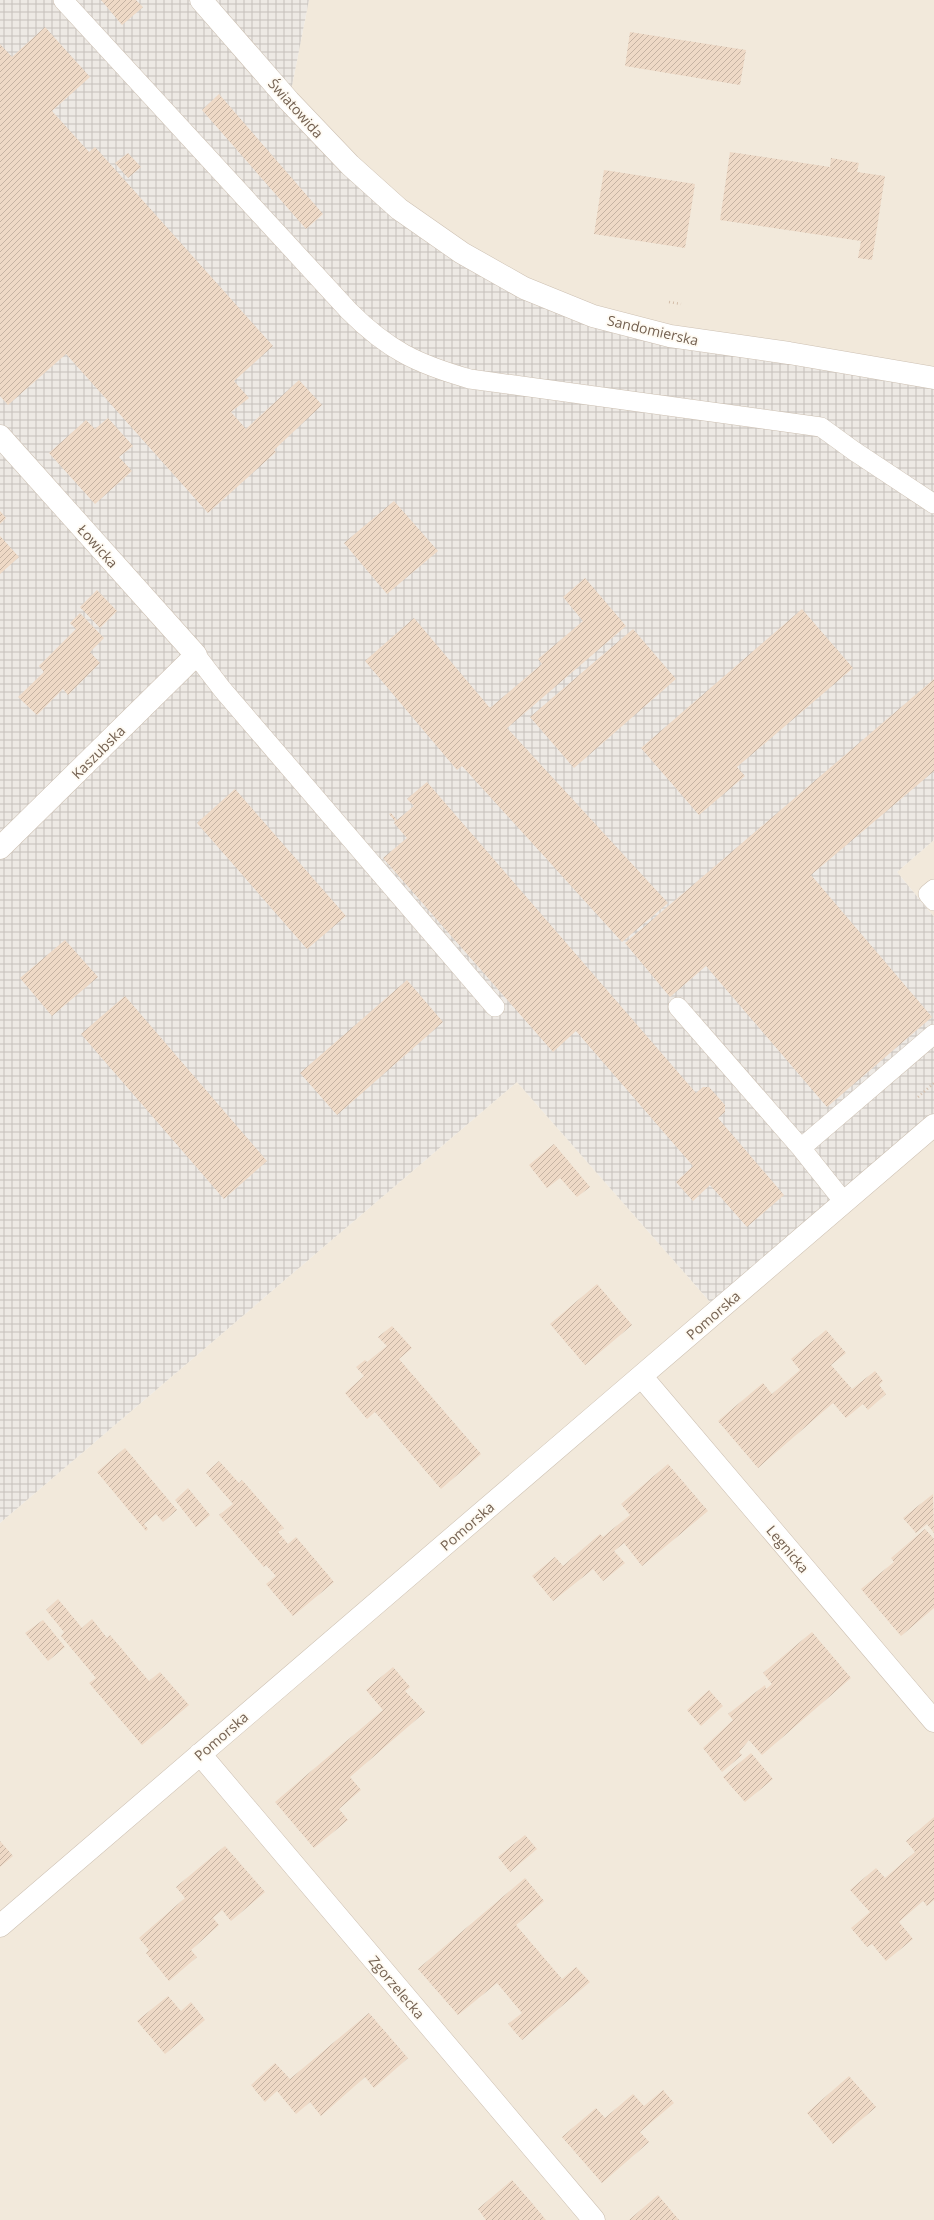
<svg xmlns="http://www.w3.org/2000/svg" width="934" height="2220" viewBox="0 0 934 2220" font-family="'Open Sans',sans-serif">
	<style>
		.residential { fill: #f2e9db }
		.industrial { fill: url(#industrial-grid) }
		.building { fill: url(#building-hatch) }
		.lines { fill: none; stroke-linecap: round; stroke-linejoin: round }
		.service-casing { stroke: #cdc0b2; stroke-width: 20 }
		.minor-casing { stroke: #cdc0b2; stroke-width: 23 }
		.path { stroke: #d3bda9; stroke-width: 2.5; stroke-dasharray: 1 3; stroke-linecap: butt }
		.service { stroke: #fff; stroke-width: 19 }
		.minor { stroke: #fff; stroke-width: 22 }
		.labels { text-anchor: middle; dominant-baseline: central; stroke-width: 3.5; stroke-linejoin: round; paint-order: stroke }
		.street-label { font-size: 14px; fill: #746151; stroke: #fefaf2 }
	</style>
	<defs>
		<pattern id="industrial-grid" width="8" height="8" patternUnits="userSpaceOnUse"><rect width="8" height="8" fill="#ede9e4"/><path d="M0 4h8M4 0v8" fill="none" stroke="#c5c0bb"/></pattern>
		<pattern id="building-hatch" width="6" height="6" patternUnits="userSpaceOnUse"><rect width="6" height="6" fill="#eed9c6"/><path d="M-1 1l2-2M0 6l6-6M5 7l2-2" fill="none" stroke="#c5b3a3"/></pattern>
	</defs>
	<rect width="100%" height="100%" fill="#fbf6ec"/>
	<path class="residential" d="M309 0H934V378L670 336 462 253 289 101Z
		M934 840V917L897 872Z
		M517 1082 718 1311 934 1125V2220H0V1523Z"/>
	<path class="industrial" d="M0 0H309L289 101 399 209 593 316 934 378V840L897 872 934 917V1125L718 1311 517 1082 0 1523Z"/>
	<path class="building" d="M101 0H136L143 7 122 25Z
		M45 27 90 77 52 111 89 152 95 147 273 346 234 381 249 398 231 412 246 429 299 380 322 405 274 450 276 452 208 513 66 354 8 405 0 396V44L12 57Z
		M630 32 746 50 740 85 625 66Z
		M219 94 323 214 306 229 202 110Z
		M730 152 830 167 831 158 859 163 857 172 885 176 872 260 858 258 861 241 720 220Z
		M128 153 141 167 128 178 115 163Z
		M604 170 695 184 685 248 594 234Z
		M108 418 133 446 119 457 132 471 95 504 49 453 86 420 95 429Z
		M394 501 438 551 387 594 344 543Z
		M0 511 6 518 0 524Z
		M0 536 19 557 0 574Z
		M585 578 626 626 507 728 668 903 622 942 462 766 457 770 365 661 414 618 490 708 542 664 538 659 583 621 563 597Z
		M97 590 117 611 100 628 80 607Z
		M802 609 853 668 737 767 745 776 699 815 641 748Z
		M80 613 104 638 90 652 100 663 68 695 63 689 37 715 18 697 44 672 39 666 76 629 70 623Z
		M633 629 676 679 574 768 530 717Z
		M934 679V771L811 875 932 1017 827 1107 706 966 670 997 625 943Z
		M427 782 696 1093 703 1087H709L725 1105V1112L718 1118 784 1195 747 1227 710 1185 693 1201 676 1182 693 1166 576 1031 553 1052 383 858 407 838 394 823 395 821 389 814 391 813 397 820 414 806 407 799Z
		M235 789 346 916 307 949 197 823Z
		M65 940 98 977 52 1016 20 978Z
		M407 980 443 1022 337 1115 300 1073Z
		M125 996 267 1161 224 1199 81 1034Z
		M554 1144 590 1187 577 1197 560 1178 547 1188 529 1165Z
		M597 1284 632 1325 585 1365 550 1324Z
		M392 1326 412 1348 399 1359 481 1454 441 1489 375 1412 367 1419 345 1393 364 1376 356 1367 365 1360 367 1362 387 1346 378 1337Z
		M826 1330 846 1353 831 1365 852 1389 875 1371 883 1381 879 1385 886 1394 868 1410 863 1404 846 1418 833 1403 758 1468 718 1421 763 1383 772 1394 800 1370 791 1359Z
		M125 1448 177 1510 163 1522 156 1514 144 1524 148 1529 146 1531 97 1472Z
		M219 1461 239 1483 242 1480 284 1528 278 1532 288 1544 296 1537 334 1582 293 1616 266 1584 276 1576 266 1565 264 1567 219 1515 233 1504 206 1473Z
		M668 1464 708 1511 642 1566 624 1543 614 1551 625 1563 603 1581 593 1569 553 1601 532 1576 555 1557 563 1566 600 1534 603 1537 630 1515 621 1504Z
		M188 1488 210 1515 196 1527 175 1500Z
		M933 1494 934 1533 927 1524 916 1533 903 1518Z
		M925 1529 934 1539V1608L901 1636 861 1589 894 1562 891 1558Z
		M58 1599 82 1628 92 1619 107 1638 110 1635 149 1681 160 1672 189 1705 142 1745 89 1683 96 1678 61 1636 64 1632 46 1610Z
		M43 1620 65 1647 48 1661 25 1633Z
		M812 1632 851 1678 762 1755 749 1740 739 1752 742 1755 722 1772 703 1748 733 1720 728 1714 765 1685 766 1689 772 1684 763 1673Z
		M393 1667 410 1687 405 1691 425 1712 350 1777 361 1790 339 1809 348 1820 314 1848 275 1802 383 1710 366 1690Z
		M709 1690 723 1706 701 1726 687 1710Z
		M751 1753 773 1779 745 1802 723 1777Z
		M934 1817V1900L927 1906 923 1901 899 1922 913 1939 886 1961 872 1944 867 1947 851 1928 870 1912 850 1890 876 1868 885 1878 915 1852 906 1841Z
		M525 1835 537 1849 510 1872 498 1857Z
		M0 1841 13 1856 0 1867Z
		M225 1846 265 1892 231 1921 222 1910 213 1918 219 1925 191 1950 197 1957 169 1981 146 1953 149 1950 139 1938 185 1898 176 1887Z
		M525 1878 544 1901 516 1925 562 1979 576 1967 590 1982 522 2040 508 2024 522 2013 497 1983 458 2015 418 1969Z
		M168 1996 181 2011 191 2002 205 2020 165 2054 137 2021Z
		M369 2013 408 2058 374 2088 365 2077 321 2116 310 2102 296 2114 277 2091 265 2102 251 2085 275 2063 290 2079Z
		M849 2076 876 2107 833 2144 807 2113Z
		M663 2090 674 2103 640 2132 649 2142 602 2183 562 2137 596 2108 605 2118 633 2094 644 2106Z
		M512 2180 532 2203 546 2220H486L478 2209Z
		M658 2195 679 2220H629Z"/>
	<g class="lines">
		<g class="service-casing">
			<path id="service" d="M63 0 349 311C388 350 417 364 470 379L821 427 854 451 934 504
				M196 655 222 689 495 1007
				M934 889 928 894 934 901
				M678 1007 801 1148 934 1034
				M801 1148 844 1202"/>
		</g>
		<g class="minor-casing">
			<path id="minor" d="M201 0 289 101 350 165 399 209 462 253 524 288 593 316 670 336 789 353 934 378
				M0 436 196 655 0 848
				M642 1377 934 1721
				M200 1754 594 2220
				M0 1926 934 1125"/>
		</g>
		<path class="path" d="M669 302 681 304
			M918 1097 934 1083"/>
		<use href="#service" class="service"/>
		<use href="#minor" class="minor"/>
	</g>
	<g class="labels">
		<g class="street-label">
			<text transform="translate(296 108) rotate(48)">Światowida</text>
			<text transform="translate(653 330) rotate(13)">Sandomierska</text>
			<text transform="translate(98 546) rotate(48)">Łowicka</text>
			<text transform="translate(98 752) rotate(-45)">Kaszubska</text>
			<text transform="translate(713 1315) rotate(-41)">Pomorska</text>
			<text transform="translate(467 1526) rotate(-41)">Pomorska</text>
			<text transform="translate(788 1549) rotate(50)">Legnicka</text>
			<text transform="translate(221 1736) rotate(-41)">Pomorska</text>
			<text transform="translate(397 1987) rotate(50)">Zgorzelecka</text>
		</g>
	</g>
</svg>
